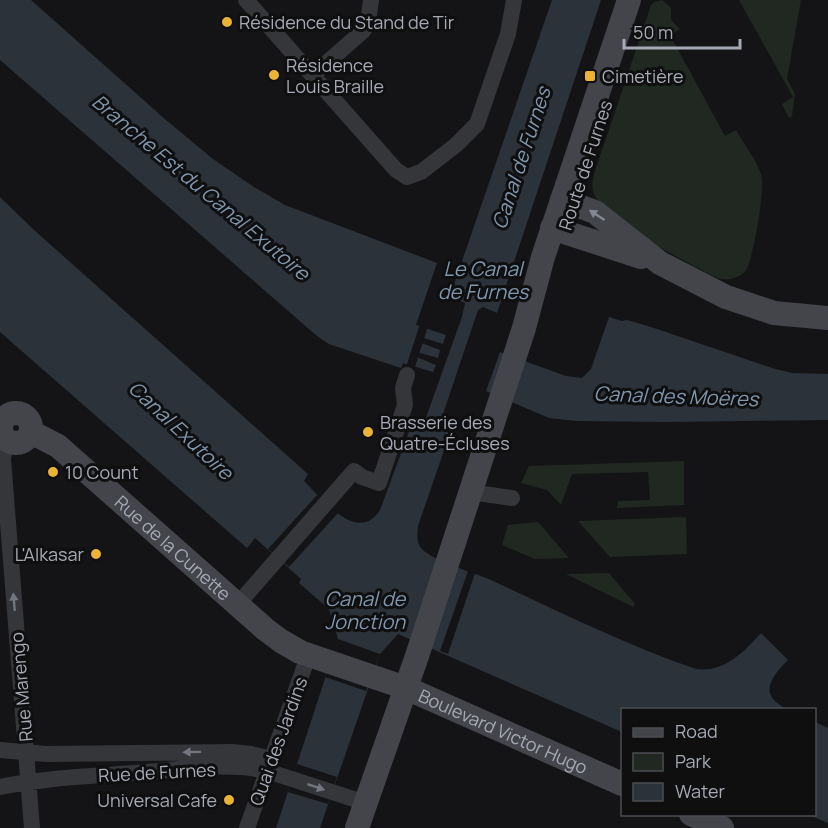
<svg xmlns="http://www.w3.org/2000/svg" width="828" height="828" viewBox="0 0 828 828" font-family="Manrope,sans-serif">
	<style>
		.green { fill: #202821 }
		.water { fill: #2b3239 }
		.pier { fill: #141416 }
		.lines { fill: none; stroke-linecap: round; stroke-linejoin: round }
		.street { stroke: #35363a; stroke-width: 16 }
		.secondary { stroke: #43454a; stroke-width: 24 }
		.oneway { fill: #838790 }
		.oneway2 { fill: #73767e }
		.poi-dot { fill: #ebb336; stroke: #0f0f10; stroke-width: 2 }
		.labels { text-anchor: middle; dominant-baseline: central; stroke-width: 6; stroke-linejoin: round; paint-order: stroke }
		.poi-label { font-size: 18px; fill: #a6aab5; stroke: #0f0f10; text-anchor: start }
		.street-label { font-size: 18px; fill: #a6aab5; stroke: #0f0f10 }
		.water-label { font-size: 20px; font-style: italic; fill: #7e97af; stroke: #0f0f10 }
	</style>
	<rect width="100%" height="100%" fill="#141416"/>
	<path class="green" d="M662 0 671 8V20L680 29 670 35 725 136 736 130C744 144 756 159 761 174 766 186 753 260 746 270 739 279 727 281 717 278 690 264 600 219 593 191 591 183 594 175 596 168L651 5 654 2Z
		M739 0H801L787 79 795 94 792 116 789 118 782 104 793 97Z
		M684 461V505L617 508 618 501 650 500 648 472 572 474 561 505 547 490 521 483 529 466Z
		M686 517 687 554 610 557 578 521Z
		M538 522 569 558 535 559 502 545 508 525Z
		M609 573 635 604 633 607 566 574Z"/>
	<path class="water" d="M0 0H31L166 120 213 159 254 187 285 205 437 263 416 325 446 335 443 344 417 336 416 341 440 350 438 358 413 351 412 355 436 365 433 372 403 363 401 368 329 344 317 336 0 60Z
		M552 0H601L497 313 483 307 478 310 439 426 441 430 450 433 418 526C417 536 416 545 424 551 441 564 470 571 491 580 558 611 626 645 696 669 724 673 744 652 761 633L788 660C770 678 758 695 787 709L622 710V732L398 634 380 654 320 828H276L338 639 329 609 299 583 301 579 255 538 247 548 0 332V197L34 230 308 474 304 481C322 499 358 545 380 510L413 421 424 423 462 317 465 303 450 296Z
		M609 317 622 321 627 320 651 327 772 368 792 373 828 374V420L666 422 576 421 549 418 486 391 500 352 566 376 582 378 591 369Z
		M815 722 828 728V823L809 815 814 814Z"/>
	<path class="pier" d="M420 324 428 326 414 370 406 367Z
		M317 495 338 513 289 567 268 549Z
		M468 571 475 573 448 654 440 651Z
		M338 639 380 654 366 691 325 677Z
		M297 764 337 777 328 804 288 792Z"/>
	<g class="lines">
		<path class="street" d="M246 0 396 170 407 177 421 172 456 145 477 124 508 34 514 0
			M313 75 363 31 368 23 371 0
			M6 439 3 459 32 828
			M470 492 512 498
			M238 604 354 471 362 477 379 483 405 405 403 388 407 375
			M0 750 46 754 233 752 251 754 271 759
			M0 787C48 777 98 776 147 772 185 769 229 762 267 771L366 803
			M247 828 309 654"/>
		<g class="secondary">
			<path d="M562 200 595 212 660 263 726 297 774 313 828 318"/>
			<path d="M552 228 641 257"/>
			<circle cx="16" cy="428" r="15"/>
			<path id="s1" d="M31 432 58 446 265 629 281 641 300 652 406 688 622 784"/>
			<path d="M691 814 722 828"/>
			<path d="M357 828 417 656 524 328 543 257 629 0"/>
		</g>
	</g>
	<defs><path id="oneway-solid" d="M-6-.8H1V-3.2L6.5 0L1 3.2V.8H-6Z" transform="scale(1.5)"/></defs>
	<use class="oneway" href="#oneway-solid" transform="translate(597 215) rotate(-147)"/>
	<g class="oneway2">
		<use href="#oneway-solid" transform="translate(14 602) rotate(-95)"/>
		<use href="#oneway-solid" transform="translate(192 752) rotate(179)"/>
		<use href="#oneway-solid" transform="translate(316 787) rotate(18)"/>
	</g>
	<g class="poi-dot">
		<circle cx="227" cy="22" r="6"/>
		<circle cx="274" cy="75" r="6"/>
		<rect x="584" y="70" width="12" height="12" rx="3"/>
		<circle cx="368" cy="432" r="6"/>
		<circle cx="53" cy="472" r="6"/>
		<circle cx="96" cy="554" r="6"/>
		<circle cx="229" cy="800" r="6"/>
	</g>
	<g class="labels">
		<g class="poi-label">
			<text x="239" y="22">Résidence du Stand de Tir</text>
			<text x="286" y="65">Résidence<tspan x="286" dy="21">Louis Braille</tspan></text>
			<text x="602" y="76">Cimetière</text>
			<text x="380" y="422">Brasserie des<tspan x="380" dy="21">Quatre-Écluses</tspan></text>
			<text x="65" y="472">10 Count</text>
			<text x="84" y="554" text-anchor="end">L'Alkasar</text>
			<text x="217" y="800" text-anchor="end">Universal Cafe</text>
		</g>
		<g class="street-label">
			<text transform="translate(585 165) rotate(-72)">Route de Furnes</text>
			<text stroke="none"><textPath href="#s1" startOffset="184">Rue de la Cunette</textPath></text>
			<text transform="translate(21 687) rotate(-95)">Rue Marengo</text>
			<text stroke="none"><textPath href="#s1" startOffset="567">Boulevard Victor Hugo</textPath></text>
			<text transform="translate(278 741) rotate(-70)">Quai des Jardins</text>
			<text transform="translate(157 772) rotate(-3)">Rue de Furnes</text>
		</g>
		<g class="water-label">
			<text transform="translate(521 158) rotate(-72)">Canal de Furnes</text>
			<text transform="translate(201 187) rotate(40)">Branche Est du Canal Exutoire</text>
			<text x="483" y="268">Le Canal<tspan x="483" dy="23">de Furnes</tspan></text>
			<text transform="translate(676 396) rotate(2)">Canal des Moëres</text>
			<text transform="translate(181 430) rotate(43)">Canal Exutoire</text>
			<text x="365" y="598">Canal de<tspan x="365" dy="23">Jonction</tspan></text>
		</g>
	</g>
	<rect x="621" y="708" width="195" height="108" fill="#0f0f10" stroke="#4b4d52" stroke-width="1.5"/>
	<rect x="633" y="728" width="30" height="9" fill="#43454a" stroke="#4b4d52" stroke-width="1.5"/>
	<text x="675" y="738" font-size="18" fill="#a6aab5">Road</text>
	<rect x="633" y="753" width="30" height="18" fill="#202821" stroke="#4b4d52" stroke-width="1.5"/>
	<text x="675" y="768" font-size="18" fill="#a6aab5">Park</text>
	<rect x="633" y="783" width="30" height="18" fill="#2b3239" stroke="#4b4d52" stroke-width="1.5"/>
	<text x="675" y="798" font-size="18" fill="#a6aab5">Water</text>
	<path d="M624 39v9h116v-9" fill="none" stroke="#a6aab5" stroke-width="3"/>
	<text x="633" y="39" font-size="18" fill="#a6aab5" stroke="#0f0f10" stroke-width="4.5" paint-order="stroke">50 m</text>
</svg>
